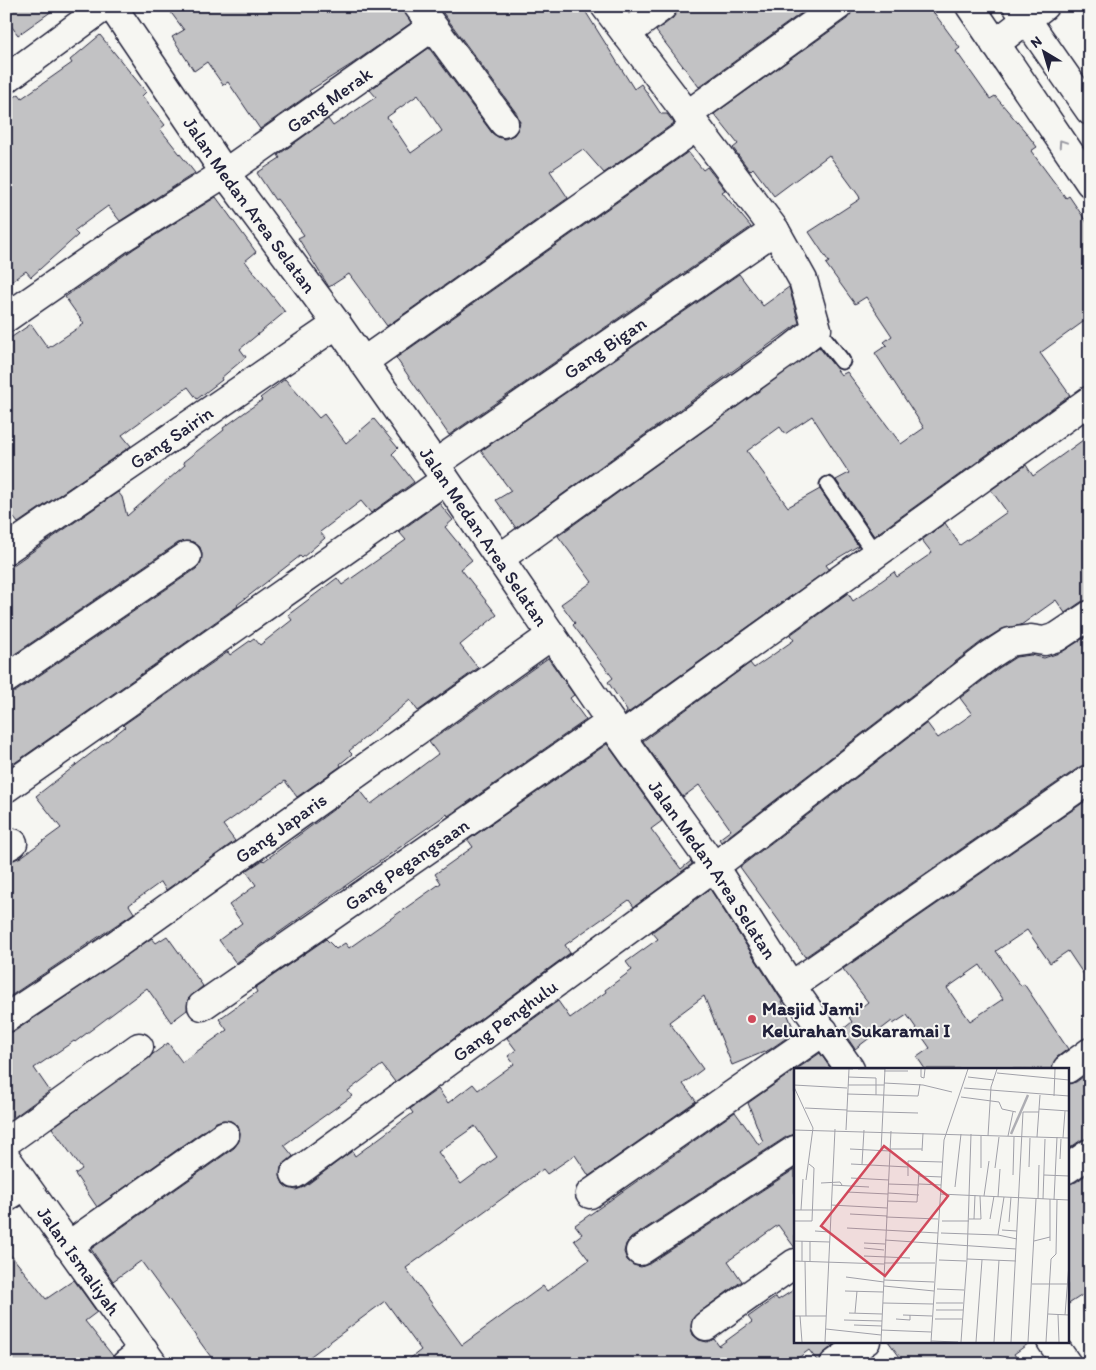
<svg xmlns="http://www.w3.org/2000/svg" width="1096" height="1370" viewBox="0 0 1096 1370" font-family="Itim,sans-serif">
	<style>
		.building { fill: #c2c2c4; stroke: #22223b; fill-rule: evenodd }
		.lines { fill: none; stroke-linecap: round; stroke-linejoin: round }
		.service-casing { stroke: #22223b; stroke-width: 19 }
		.minor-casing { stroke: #22223b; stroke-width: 31 }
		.tertiary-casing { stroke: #22223b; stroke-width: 31 }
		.secondary-casing { stroke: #22223b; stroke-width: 31 }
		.service { stroke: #f6f6f2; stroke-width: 15 }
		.minor { stroke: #f6f6f2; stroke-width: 28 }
		.tertiary { stroke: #f6f6f2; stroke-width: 28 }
		.secondary { stroke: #f6f6f2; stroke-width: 28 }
		.oneway { stroke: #9797a0 }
		.poi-dot { fill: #d1495b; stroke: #f6f6f2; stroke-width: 2 }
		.labels { text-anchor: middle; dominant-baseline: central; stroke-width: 4; stroke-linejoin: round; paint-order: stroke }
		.street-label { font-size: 19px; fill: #22223b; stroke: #f6f6f2 }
		.poi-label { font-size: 19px; font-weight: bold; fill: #22223b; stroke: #f6f6f2; text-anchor: start }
		.inset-river { fill: none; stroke: #adadb3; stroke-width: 2.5 }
		.inset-road { fill: none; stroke: #a1a1a9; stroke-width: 1 }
		.view { fill: #d1495b; fill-opacity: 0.15; stroke: #d1495b; stroke-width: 2.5 }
		.inset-edge { fill: none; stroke: #22223b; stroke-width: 2.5 }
	</style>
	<rect width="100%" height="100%" fill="#f6f6f2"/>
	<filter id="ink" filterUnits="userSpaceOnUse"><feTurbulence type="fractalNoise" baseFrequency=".02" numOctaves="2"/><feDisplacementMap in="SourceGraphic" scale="10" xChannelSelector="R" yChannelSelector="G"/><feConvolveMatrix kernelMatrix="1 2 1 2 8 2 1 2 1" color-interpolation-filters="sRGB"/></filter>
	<g filter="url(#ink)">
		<path class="building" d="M6 6H59L18 35 6 19Z
			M166 6H403L411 23 352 64 309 91 311 93 260 129 228 82 223 85 207 62 194 71 172 37 184 30Z
			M438 6H582L634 89 641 84 661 114H667L674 123 604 173 583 149 550 171 568 198 387 326 349 274 329 287 298 238 304 235 277 199 275 200 257 173 280 158 278 155 328 119 333 126 376 97 370 90 429 48 492 133 498 137 505 139 514 135 518 129 520 122 517 114ZM418 95 442 131 411 153 387 117Z
			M678 6H811L699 87 656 31 673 18Z
			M853 6H929L960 48 956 51 990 99 995 96 1024 130 1037 147 1031 151 1066 198 1069 196 1090 227V317L1040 353 1070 395 874 536 836 480 849 473 812 416 785 434 780 427 747 451 788 507 820 489 858 546 826 565 829 569 625 715 627 711 608 682 613 678 573 625 575 623 561 604 592 582 558 536 819 347 841 375 847 372 901 444 924 428 875 353 887 345 884 342 892 336 866 297 855 304 826 264 829 262 809 232 860 199 859 196 829 155 774 196 753 168 750 171 733 148 738 144 714 114 847 19Z
			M100 35 146 92 142 96 165 125 160 129 195 173 120 221 108 206 74 231 78 235 31 277 26 271 6 285V103L19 94 22 98 72 63 70 60Z
			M688 152 703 170 707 167 725 190 722 192 751 227 449 435 396 358Z
			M216 197 256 252 245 261 285 312 240 349 246 357 221 378 222 380 197 399 188 387 122 435 131 446 18 523 6 508V341L31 324 48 348 84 324 65 297 135 248Z
			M739 274 763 306 789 287 799 323 516 528 496 500 511 491 481 451Z
			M285 379 319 418 324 414 346 443 374 419 398 448 392 454 414 482 371 513 361 501 320 532 325 538 302 558 300 556 237 605 238 606 6 769V694L15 692 196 569 201 562 202 554 200 547 193 542 185 541 178 543 6 660V570L118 492 122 497 127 516 185 465 183 462 224 430 223 428 262 400 260 398Z
			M1090 435V599L1081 602 1065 613 1056 600 1021 625 1002 629 981 642 721 842 719 839 731 830 699 785 683 797 643 741 750 663 754 668 794 640 790 635 848 593 853 601 894 572 897 577 932 553 922 540 945 523 960 545 1007 512 991 490 1026 465 1033 476Z
			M439 503 453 520 445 527 472 560 461 569 497 615 460 645 478 668 418 711 410 700 349 751 352 754 340 764 341 766 297 797 285 781 223 825 235 841 166 890 161 882 129 905 134 913 6 999V863L21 857 61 828 36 796 125 727 123 725 228 652 230 655 254 638 260 645 292 620 288 615 337 578 342 585 406 540 399 532Z
			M1090 634V764L1081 766 805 957 740 867 927 723 938 738 972 714 960 698 999 668 1016 657 1031 655 1044 658 1062 652Z
			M548 658 574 695 570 698 586 720 448 816 447 814 236 963 219 940 242 923 229 905 256 885 246 871 263 860 264 861 360 790 371 804 438 754 429 742Z
			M607 744 662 821 651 829 681 869 691 861 692 864 634 907 629 900 565 945 570 953 395 1082 382 1065 348 1091 352 1096 284 1145 293 1156 281 1167 280 1176 283 1184 288 1188 296 1190 304 1187 352 1151 355 1156 413 1113 410 1109 438 1089 448 1103 473 1084 478 1090 514 1064 508 1056 516 1050 507 1038 558 1001 570 1018 606 992 605 990 632 970 626 962 658 939 652 932 710 889 782 1001 795 1032 769 1050 732 1065 704 996 669 1022 703 1069 683 1084 696 1101 589 1176 575 1155 547 1174 543 1169 406 1268 462 1345 543 1286 547 1291 589 1260 574 1240 582 1234 575 1225 735 1112 759 1145 763 1142 748 1103 795 1070V1134L786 1137 631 1238 626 1244 624 1252 627 1260 633 1265 641 1267 649 1264 795 1169V1248L778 1225 728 1261 742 1281 697 1314 692 1320 691 1328 693 1335 699 1340 707 1342 714 1339 719 1346 752 1322 748 1317 776 1297 778 1300 795 1289V1341H839L825 1352 819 1363 809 1350 790 1364H403L421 1350 385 1301 300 1364H216L141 1261 113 1281 91 1249 234 1148 239 1141 240 1133 238 1126 231 1121 223 1120 216 1122 97 1207 75 1174 82 1169 52 1128 168 1043 182 1062 227 1030 219 1019 257 992 255 988 326 939 336 949 345 943 349 948 441 883 435 874 473 847 468 840ZM475 1126 497 1157 461 1184 438 1152Z
			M1090 798V984L1068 951 1050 963 1027 930 996 951 1021 986 1024 984 1068 1049 1057 1057 1052 1069H925L917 1057 930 1048 907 1015 893 1024 892 1021 855 1049 842 1030 852 1022 849 1017 868 1002 843 969ZM980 965 1003 999 970 1021 947 988Z
			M167 936 203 986 188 999 187 1010 171 1022 147 988 75 1042 74 1041 34 1068 50 1091 6 1123V1034L15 1031 152 938 156 943Z
			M820 1053 831 1069H797Z
			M1090 1072V1138L1081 1140 1067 1150V1084L1076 1082Z
			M1090 1172V1290L1067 1305V1184L1076 1182Z
			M6 1249 46 1299 74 1280 97 1312 85 1321 113 1356 111 1364H6Z
			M888 1341H1032L1014 1354 1021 1364H905Z"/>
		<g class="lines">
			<g class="service-casing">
				<path id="service" d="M817 329 842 361
					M828 485 875 554
					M6 1205 30 1190"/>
			</g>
			<g class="minor-casing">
				<g id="minor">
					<path id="s1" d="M112 6 225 173 337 324 435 464 621 737 714 867 791 986 850 1069"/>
					<path d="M418 6 504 123"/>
					<path d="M626 34 663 6"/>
					<path d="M995 44 1044 6"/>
					<path d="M6 79 105 6"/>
					<path d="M687 115 838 6"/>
					<path id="s2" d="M6 318 117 241 225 173 432 27"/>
					<path d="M363 362 696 127"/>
					<path id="s3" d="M435 464 775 230"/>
					<path id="s4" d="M6 550 337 324"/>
					<path d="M500 558 789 351 817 329 803 280 775 230 605 6"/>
					<path d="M6 679 187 556"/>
					<path d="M621 737 1090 400"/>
					<path d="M6 788 445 480"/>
					<path d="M6 847 13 843"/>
					<path d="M791 986 1090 779"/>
					<path id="s5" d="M202 1006 611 722"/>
					<path id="s6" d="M6 1018 107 951 552 635"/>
					<path d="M1067 1069 1090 1052"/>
					<path d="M6 1142 139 1047"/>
					<path d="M1067 1169 1090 1153"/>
					<path id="s7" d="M295 1174 714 867 990 655 1010 642 1031 639 1044 641 1057 637 1090 615"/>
					<path d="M590 1194 824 1031"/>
					<path d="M68 1246 225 1135"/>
					<path d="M640 1251 795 1150"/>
					<path d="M706 1326 795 1263"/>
					<path d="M1051 1341 1067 1364"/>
					<path d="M126 1364 144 1350"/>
					<path d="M834 1364 866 1341"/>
				</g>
			</g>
			<g class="tertiary-casing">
				<g id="tertiary">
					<path id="s8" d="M6 1158 153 1364"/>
				</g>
			</g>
			<g class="secondary-casing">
				<path id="secondary" d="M970 6 1090 183
					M1017 6 1090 111"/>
			</g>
			<use href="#service" class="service"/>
			<use href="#minor" class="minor"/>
			<use href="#tertiary" class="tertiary"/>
			<use href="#secondary" class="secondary"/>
		</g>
		<defs><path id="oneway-chevron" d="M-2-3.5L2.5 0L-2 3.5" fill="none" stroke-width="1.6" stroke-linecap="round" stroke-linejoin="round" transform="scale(1.25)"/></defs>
		<use class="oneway" href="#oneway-chevron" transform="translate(1062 143) rotate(-124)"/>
	</g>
	<circle class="poi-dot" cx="752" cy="1019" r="5"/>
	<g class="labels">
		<g class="street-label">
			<text stroke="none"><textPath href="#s2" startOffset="390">Gang Merak</textPath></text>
			<text stroke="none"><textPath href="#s1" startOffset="242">Jalan Medan Area Selatan</textPath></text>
			<text stroke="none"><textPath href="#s3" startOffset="206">Gang Bigan</textPath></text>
			<text stroke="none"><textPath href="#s4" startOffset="200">Gang Sairin</textPath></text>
			<text stroke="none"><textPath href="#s1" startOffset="648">Jalan Medan Area Selatan</textPath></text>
			<text stroke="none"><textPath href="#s6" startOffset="334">Gang Japaris</textPath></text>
			<text stroke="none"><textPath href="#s5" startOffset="249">Gang Pegangsaan</textPath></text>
			<text stroke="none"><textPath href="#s1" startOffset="1052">Jalan Medan Area Selatan</textPath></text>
			<text stroke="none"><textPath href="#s7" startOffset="260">Gang Penghulu</textPath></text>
			<text stroke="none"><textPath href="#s8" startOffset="126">Jalan Ismaliyah</textPath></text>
		</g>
		<g class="poi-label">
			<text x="762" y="1008">Masjid Jami'<tspan x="762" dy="22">Kelurahan Sukaramai I</tspan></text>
		</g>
	</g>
	<g transform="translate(794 1068)">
		<rect width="275" height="275" fill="#f6f6f2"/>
		<path class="inset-river" d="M217 66 234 27"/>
		<path class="inset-road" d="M0 1H59M64 1H91M127 1V9L130 10 131 1M90 3H114M203 5 275 12M54 9 82 10V27M174 9 200 12M90 15 129 17 158 24M0 17 53 20M54 17H90M0 19 19 60 12 112M170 20 275 28M53 26 124 28 126 16M260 28 261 1M167 29 205 34 208 41 222 44M11 40 53 42M245 41 275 43M53 43 124 45M0 62 275 70M52 62 55 1M194 68 197 19 203 1M214 68 219 44M243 69 246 27M269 70 271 43M56 81 96 83M96 81H128M87 83 91 1M128 83 129 65M266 91 267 71M57 96 114 99M68 96 70 62M235 99 236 70M187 100V68M201 100 205 69M275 102V84M219 107 220 69M250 107 275 108M114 108V93L148 94M125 108 148 109M57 110 95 112M27 115 46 114 48 117M94 116 125 117M125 116 147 117M38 117 75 119M161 119 167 66M53 124 94 126M94 125 125 127M146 126 275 132M190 128 195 93M204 129 206 101M244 131 245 97M249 131 251 71M256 131V173M260 132 263 69M94 133 123 134 125 103M37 137 93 140M0 142H37M7 142 9 111M56 146 93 148M92 149 144 151M175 151H187L186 128M180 151 181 127M196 151 200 128M0 153H18L20 100 15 96M148 153H175M215 154 217 129M53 160 144 165M208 162 223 163M21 163 36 164M147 165 204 167 223 171M204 167 210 129M91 172 222 181M0 173 36 174M240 173 256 169M70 175 91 176M70 180 90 182M70 188 116 190M173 191 177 66M173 191 222 193M145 192 172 193M0 193 90 196M8 193V173M11 193 12 248M16 193V173M90 195H141M52 209 90 214M90 212 140 214M238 216H275M90 218 140 223M143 221 170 222M51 223 89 224M89 235 139 236M142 235H169M142 242H169M55 245 88 246M61 245 63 223M254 246 275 247M109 247 138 248M264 247 265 274M271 247 275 196M0 248H32M6 248 8 274M102 251 116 252V247M141 251H168M50 252 88 253M60 257 88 258M32 261 87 267M87 262 137 264M137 273 164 274M31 274 41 61M87 274 97 63M137 274 150 72 174 1M167 274 173 191M182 274 188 192M200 274 205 192M217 274 229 44H245M234 274 242 131M252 274 257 191 262 186 263 132"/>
		<path class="view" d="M90 78 154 128 91 208 27 158Z"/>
		<rect width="275" height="275" class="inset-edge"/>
	</g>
	<rect width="1096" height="1370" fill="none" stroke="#f6f6f2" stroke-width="25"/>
	<rect x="12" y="12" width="1071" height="1345" fill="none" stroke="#22223b" stroke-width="2" filter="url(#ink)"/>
	<g transform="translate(1044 52) rotate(322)" stroke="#f6f6f2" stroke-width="4" paint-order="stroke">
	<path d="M0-4L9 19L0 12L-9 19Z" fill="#22223b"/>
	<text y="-8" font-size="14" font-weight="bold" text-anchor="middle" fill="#22223b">N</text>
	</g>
</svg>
